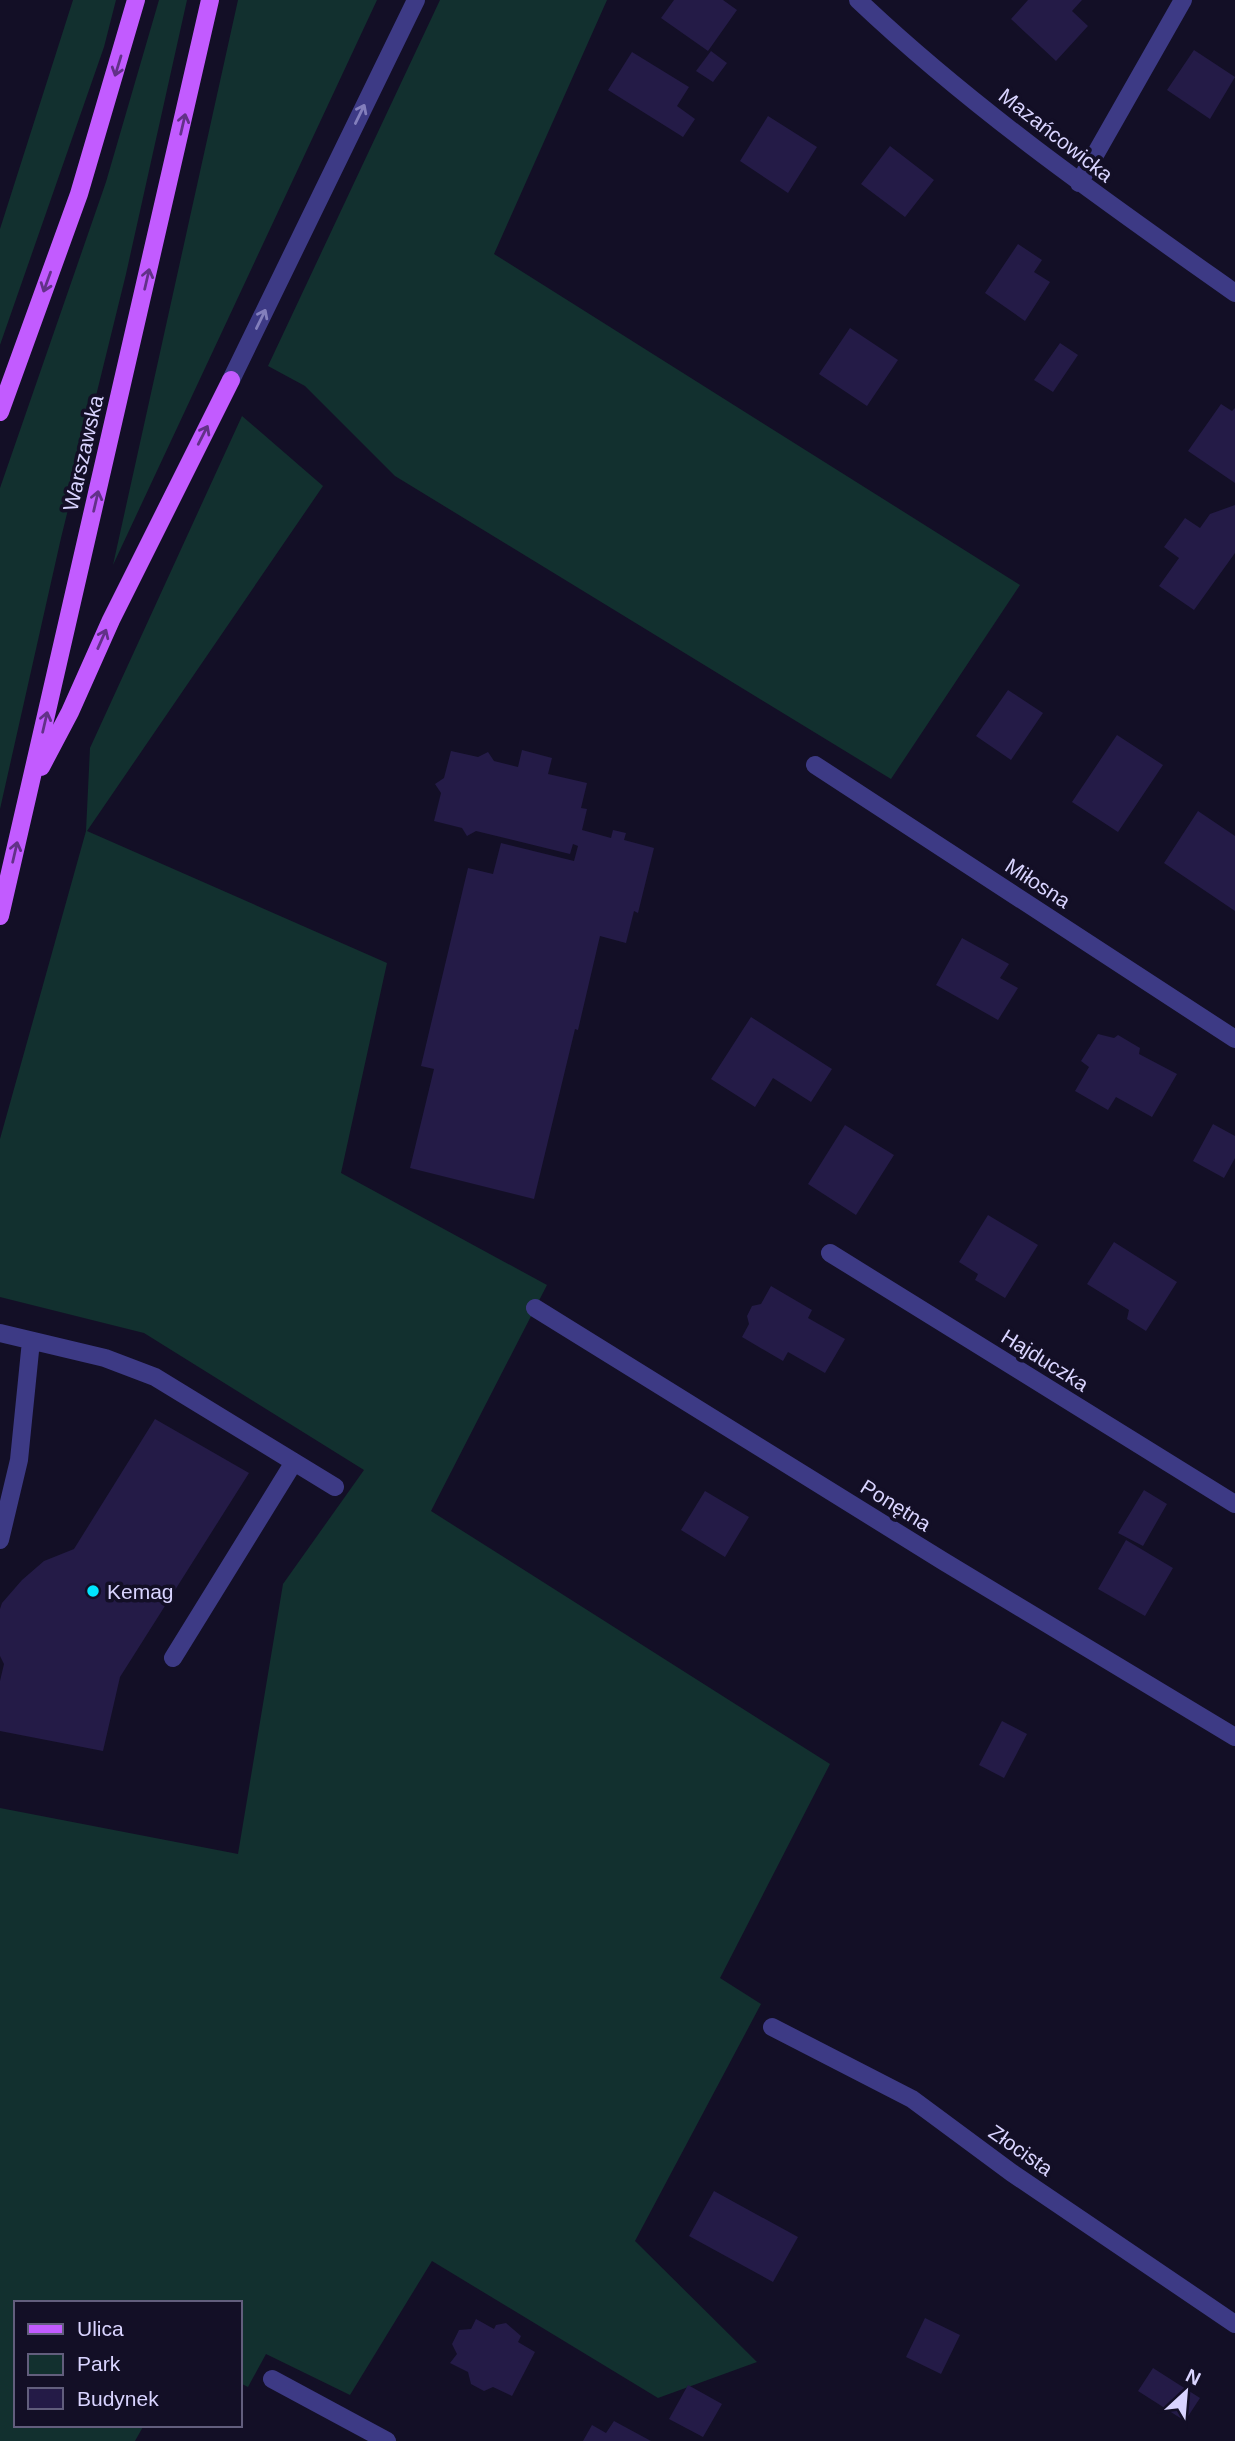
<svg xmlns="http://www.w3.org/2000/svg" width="1235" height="2441" viewBox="0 0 1235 2441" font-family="Arial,sans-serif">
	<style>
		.green { fill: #12302f }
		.building { fill: #241b47 }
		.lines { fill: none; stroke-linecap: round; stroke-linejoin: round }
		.minor { stroke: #3d3a85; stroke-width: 18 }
		.major { stroke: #c25bff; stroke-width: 18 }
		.oneway { stroke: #623188 }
		.oneway2 { stroke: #837fbc }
		.poi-dot { fill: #00e5ff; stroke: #130f26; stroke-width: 2.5 }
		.labels { text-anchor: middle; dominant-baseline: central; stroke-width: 7; stroke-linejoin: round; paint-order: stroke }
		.street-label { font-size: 21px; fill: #d9d4ff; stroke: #130f26 }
		.poi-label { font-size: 21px; fill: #d9d4ff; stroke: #130f26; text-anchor: start }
	</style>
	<rect width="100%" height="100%" fill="#130f26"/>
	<path class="green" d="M73 0H116L104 47 0 345V229Z
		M159 0H187L126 274 61 538 0 809V488L106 182Z
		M238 0H377L113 565Z
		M440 0H607L494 254 1020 585 891 779 395 476 305 386 268 366Z
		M242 416 323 486 87 831 387 963 341 1173 547 1285 431 1511 830 1764 720 1978 761 2004 635 2241 757 2362 658 2398 432 2261 350 2395 266 2354 248 2387 240 2383V2303H16V2425H144L135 2441H0V1808L238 1854 283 1584 364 1470 144 1333 0 1297V1139L86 831 90 748Z"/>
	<path class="building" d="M674 0H723L737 10 708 51 661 18Z
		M1028 0H1082L1072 11 1088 26 1056 61 1011 19Z
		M1194 50 1235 77 1210 119 1167 90Z
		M711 51 727 63 713 82 696 71Z
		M632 52 689 87 677 106 695 119 683 137 608 90Z
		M768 116 817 147 788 193 740 161Z
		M890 146 934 180 905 217 861 184Z
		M1018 244 1042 260 1034 272 1050 282 1025 321 985 293Z
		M850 328 898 360 867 406 819 374Z
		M1060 343 1078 355 1053 392 1034 380Z
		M1221 404 1232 411 1235 408V483L1188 451Z
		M1235 505V553L1194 610 1159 586 1179 558 1164 547 1185 518 1200 528 1210 514Z
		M1008 690 1043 713 1011 760 976 736Z
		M1117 735 1163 765 1118 832 1072 802Z
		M522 750 552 758 548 774 587 783 581 808 587 809 582 830 611 838 613 830 626 833 624 840 654 848 638 913 634 911 626 943 600 936 578 1030 575 1029 534 1199 410 1168 434 1069 421 1066 468 868 493 874 501 843 574 861 578 846 573 844 570 854 476 831 467 836 462 828 434 821 441 793 435 784 444 778 451 751 478 757 488 752 494 761 518 767Z
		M1198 811 1235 836V911L1164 863Z
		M962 938 1009 964 1000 978 1018 988 998 1020 936 985Z
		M751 1017 832 1069 811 1102 773 1078 755 1107 711 1079Z
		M1098 1034 1114 1038 1118 1035 1140 1048 1139 1054 1177 1074 1152 1117 1116 1097 1108 1110 1075 1091 1089 1067 1081 1061Z
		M1213 1124 1235 1136V1158L1224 1178 1193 1161Z
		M845 1125 894 1155 856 1215 808 1184Z
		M988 1215 1038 1245 1005 1298 975 1280 978 1274 959 1262Z
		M1114 1242 1177 1282 1146 1331 1127 1319 1129 1310 1087 1284Z
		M771 1286 812 1310 808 1318 845 1339 825 1373 788 1352 783 1361 742 1337 749 1324 747 1316 752 1306 761 1304Z
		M155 1419 249 1473 120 1677 103 1751 0 1731V1681L4 1664 0 1656V1609L2 1603 22 1580 44 1561 74 1549Z
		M1144 1490 1167 1504 1143 1546 1118 1533Z
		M705 1491 749 1517 725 1557 681 1530Z
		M1126 1540 1173 1568 1145 1616 1098 1589Z
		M1002 1721 1027 1734 1004 1778 979 1765Z
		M714 2191 798 2237 773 2282 689 2236Z
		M925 2318 960 2335 941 2374 906 2357Z
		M476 2319 494 2329 496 2325 506 2323 521 2336 518 2342 535 2352 512 2396 493 2387 484 2391 471 2384 468 2372 450 2363 457 2354 452 2344 459 2330 471 2329Z
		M1153 2368 1200 2398 1185 2421 1138 2391Z
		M688 2385 722 2404 703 2437 669 2419Z
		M614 2421 651 2441H583L592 2425 606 2433Z"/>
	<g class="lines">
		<path class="minor" d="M858 0C974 110 1105 201 1235 293
			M1079 183 1183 0
			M231 380 416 0
			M815 765 1235 1039
			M830 1253 1235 1504
			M535 1308 943 1561 1235 1737
			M0 1333 105 1358 155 1377 335 1487
			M0 1540 19 1460 31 1341
			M173 1658 294 1462
			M772 2027 912 2099 1012 2173 1235 2324
			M272 2379 387 2441"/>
		<path class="major" d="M0 412 79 194 136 0
			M41 767 70 712 111 620 231 380
			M0 916 210 0"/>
	</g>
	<defs><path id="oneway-shaft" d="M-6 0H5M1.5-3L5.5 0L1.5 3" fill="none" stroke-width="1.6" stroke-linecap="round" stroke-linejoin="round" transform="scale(1.75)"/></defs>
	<g class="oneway">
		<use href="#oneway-shaft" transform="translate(118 66) rotate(107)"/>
		<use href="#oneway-shaft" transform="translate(183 124) rotate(-77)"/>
		<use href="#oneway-shaft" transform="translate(147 279) rotate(-77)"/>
		<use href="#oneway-shaft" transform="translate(47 282) rotate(110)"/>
		<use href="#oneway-shaft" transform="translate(203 435) rotate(-63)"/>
		<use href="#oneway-shaft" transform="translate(96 501) rotate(-77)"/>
		<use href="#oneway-shaft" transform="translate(102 639) rotate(-66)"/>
		<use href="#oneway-shaft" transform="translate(45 722) rotate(-77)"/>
		<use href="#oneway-shaft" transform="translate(15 852) rotate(-77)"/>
	</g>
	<g class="oneway2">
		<use href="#oneway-shaft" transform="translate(360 114) rotate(-64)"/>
		<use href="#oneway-shaft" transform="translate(261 319) rotate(-64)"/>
	</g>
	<circle class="poi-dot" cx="93" cy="1591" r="7"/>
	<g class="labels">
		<g class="street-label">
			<text transform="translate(1056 135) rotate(38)">Mazańcowicka</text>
			<text transform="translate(83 453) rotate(-77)">Warszawska</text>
			<text transform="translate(1038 883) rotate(33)">Miłosna</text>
			<text transform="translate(1045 1360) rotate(32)">Hajduczka</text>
			<text transform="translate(896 1505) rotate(32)">Ponętna</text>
			<text transform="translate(1021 2150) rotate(35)">Złocista</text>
		</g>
		<g class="poi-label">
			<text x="107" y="1591">Kemag</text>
		</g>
	</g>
	<rect x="14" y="2301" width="228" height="126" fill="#130f26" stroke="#625e7d" stroke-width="2"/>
	<rect x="28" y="2324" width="35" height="10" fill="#c25bff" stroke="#625e7d" stroke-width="2"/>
	<text x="77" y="2336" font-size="21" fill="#d9d4ff">Ulica</text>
	<rect x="28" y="2354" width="35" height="21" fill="#12302f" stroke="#625e7d" stroke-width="2"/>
	<text x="77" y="2371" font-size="21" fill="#d9d4ff">Park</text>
	<rect x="28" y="2388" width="35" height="21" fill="#241b47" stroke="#625e7d" stroke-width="2"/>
	<text x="77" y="2406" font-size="21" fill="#d9d4ff">Budynek</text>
	<g transform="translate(1186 2392) rotate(26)" stroke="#130f26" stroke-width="5" paint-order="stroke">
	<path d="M0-5L12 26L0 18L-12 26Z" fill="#d9d4ff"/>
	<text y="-10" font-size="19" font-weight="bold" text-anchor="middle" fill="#d9d4ff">N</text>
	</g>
</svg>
